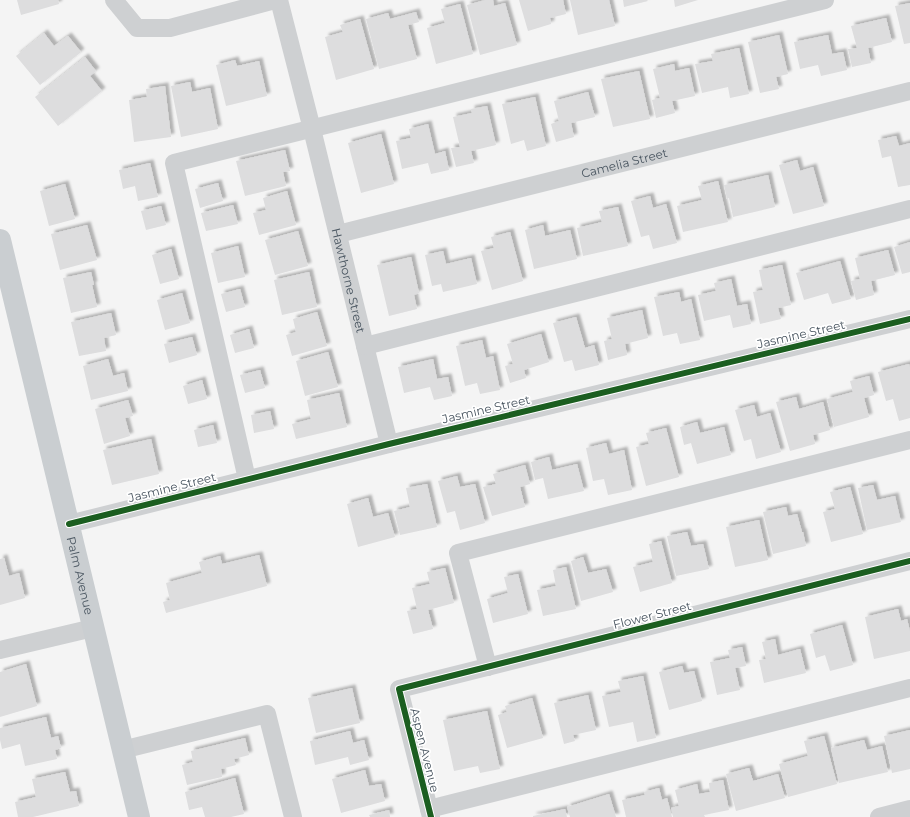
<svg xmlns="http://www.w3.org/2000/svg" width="910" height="817" viewBox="0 0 910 817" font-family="Montserrat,sans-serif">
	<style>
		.building { fill: #ddddde; filter: url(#shadow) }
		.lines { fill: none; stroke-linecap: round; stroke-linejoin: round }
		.minor { stroke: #ced0d2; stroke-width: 18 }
		.major { stroke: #caced1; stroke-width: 22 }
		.cycleway-casing { stroke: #fff; stroke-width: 8 }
		.cycleway { stroke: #1b5e20; stroke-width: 6 }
		.labels { text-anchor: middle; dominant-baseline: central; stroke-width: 3.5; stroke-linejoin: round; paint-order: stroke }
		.street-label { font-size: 12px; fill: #4a5661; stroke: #fff }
	</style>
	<defs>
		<filter id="shadow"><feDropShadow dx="3.5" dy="-3.5" stdDeviation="1" flood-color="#0004"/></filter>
	</defs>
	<rect width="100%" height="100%" fill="#f4f4f4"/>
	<path class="building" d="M17 0H58L59 4 21 15Z
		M485 0H493L494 6 505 3 517 45 480 55 467 5Z
		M519 0H563L566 14 550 18 551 24 528 31Z
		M570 0H609L615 26 578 35Z
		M623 0H647L648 1 624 7Z
		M674 0H698L675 7Z
		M910 3V43L904 44 895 6Z
		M460 4 473 54 436 64 427 28 445 23 441 9Z
		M416 12 419 22 408 25 417 59 379 69 366 19 388 13 390 19Z
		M886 18 892 42 868 48 871 63 852 67 848 49 857 48 851 26Z
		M360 19 374 69 336 80 325 37 343 32 340 25Z
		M44 33 54 46 68 36 81 52 40 85 16 56Z
		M779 35 788 74 776 77 779 89 760 93 748 42Z
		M828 35 832 54 843 52 847 70 821 76 818 65 800 69 794 42Z
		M739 48 749 94 730 98 728 87 702 93 695 64 713 61 711 54Z
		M85 57 96 71 90 76 102 91 58 126 35 97Z
		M235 60 237 66 259 61 267 96 226 106 216 65Z
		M674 64 675 71 689 68 695 96 672 101 675 113 656 118 652 100 660 98 653 69Z
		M639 71 650 119 613 127 601 79Z
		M190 82 192 92 210 88 218 129 181 137 171 86Z
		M165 86 171 137 134 142 129 100 147 97 146 89Z
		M588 92 595 117 571 123 574 137 556 142 551 124 559 121 554 101Z
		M535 97 546 146 527 151 524 140 511 144 502 104Z
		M487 106 496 145 471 151 474 163 456 167 451 148 460 147 453 117 472 113 471 109Z
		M428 124 435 154 445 151 449 170 431 174 428 163 402 169 396 141 411 138 409 129Z
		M381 134 394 184 361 193 348 143Z
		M896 136 899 146 910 143V185L898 187 891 156 882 158 878 140Z
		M285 150 290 171 283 172 286 186 245 196 236 161Z
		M797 160 800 171 813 167 824 206 793 214 779 165Z
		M150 163 158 197 138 201 135 186 123 189 119 170Z
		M768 175 775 207 733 217 729 198 727 199 724 185Z
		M718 181 728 222 683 232 677 206 702 200 698 186Z
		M218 183 223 201 200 208 195 189Z
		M65 184 75 219 49 226 40 191Z
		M287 191 296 225 259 235 253 213 266 210 263 198Z
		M650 196 653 208 666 204 677 243 653 249 649 235 641 237 631 201Z
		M233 205 238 224 206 231 201 213Z
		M161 206 166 225 146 230 141 211Z
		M618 207 628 246 583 256 577 228 602 222 599 211Z
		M87 225 97 260 60 270 51 234Z
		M543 225 545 236 570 230 577 259 534 269 525 230Z
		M298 231 308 266 275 275 265 240Z
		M510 232 523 281 492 290 481 251 494 248 491 237Z
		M910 242V272L902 274 894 247Z
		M238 246 245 277 218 283 211 253Z
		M171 249 179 279 160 284 152 255Z
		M888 250 895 275 871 281 874 295 856 300 851 281 860 279 855 258Z
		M443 251 446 264 471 258 477 284 443 292 441 284 432 286 425 255Z
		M411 257 419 293 414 295 417 309 389 316 377 265Z
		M840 261 851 299 832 304 828 293 804 300 796 273Z
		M782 265 791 305 778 308 781 319 760 324 753 292 763 290 759 270Z
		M91 272 94 285H92L97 307 71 313 63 278Z
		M309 272 317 307 282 315 274 280Z
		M731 279 737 306 747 304 751 324 733 328 730 315 704 321 698 295 716 291 714 283Z
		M240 289 245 307 226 312 221 294Z
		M679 292 681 302 691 299 700 340 680 344 677 333 663 336 654 297Z
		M182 293 190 323 165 330 157 300Z
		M642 310 648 338 625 344 627 355 608 360 604 341 612 339 607 318Z
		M317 312 327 346 292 356 286 335 296 332 293 319Z
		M111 313 116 335 104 338 106 351 79 356 71 322Z
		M576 317 585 348 594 345 599 365 575 371 572 360 564 362 553 323Z
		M249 329 254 348 235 353 230 335Z
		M541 334 549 362 524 370 526 378 510 383 505 366 513 364 507 344Z
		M192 337 197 355 169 363 164 344Z
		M482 340 486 358 493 356 500 390 480 394 477 383 465 386 456 346Z
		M328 352 338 387 305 396 296 361Z
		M108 359 113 376 124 373 128 391 91 400 83 366Z
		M433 359 437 379 448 377 452 396 434 400 430 387 404 393 398 367Z
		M909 364 910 367V418L899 421 893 399 886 401 878 372Z
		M260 370 265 388 245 393 240 375Z
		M869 376 874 395 864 398 869 417 834 427 827 399 853 392 850 381Z
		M202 380 207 399 188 404 183 386Z
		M339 393 347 427 296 439 292 424 311 419 307 400Z
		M796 397 799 409 823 402 830 430 813 435 815 444 790 451 776 402Z
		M128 400 133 416 125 418 130 436 104 444 95 409Z
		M754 405 757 417 770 413 781 452 756 459 751 439 744 441 735 410Z
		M270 411 274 429 254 433 251 415Z
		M697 422 700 433 724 427 731 455 697 464 691 443 684 445 680 427Z
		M213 425 217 443 198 447 194 430Z
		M666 428 679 477 646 486 636 447 649 444 646 433Z
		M151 439 159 474 112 485 103 450Z
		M606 443 609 454 624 450 632 490 608 495 604 479 593 481 586 448Z
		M549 457 552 470 577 464 584 491 548 499 543 478 535 480 531 462Z
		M525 465 530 484 520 487 525 507 492 516 483 487 496 484 493 474Z
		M457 476 460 487 475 484 485 523 460 530 455 511 447 513 438 481Z
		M427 484 437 527 400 535 394 511 410 507 406 488Z
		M873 485 877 500 895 496 901 522 867 530 858 488Z
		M850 487 863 534 831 542 823 512 835 509 830 492Z
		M368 498 373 517 388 513 395 537 358 547 347 504Z
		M786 507 788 516 797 514 802 532H803L806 546 773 554 763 512Z
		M759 520 768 560 735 567 726 527Z
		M687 532 691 546 703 544 709 569 676 576 667 536Z
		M661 541 672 583 640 592 633 567 653 562 649 544Z
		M259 555 267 586 166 613 163 602 170 600 166 583 202 573 199 562 220 556 222 564Z
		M583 557 588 573 606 569 613 592 581 601 571 561Z
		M4 558 9 576 19 573 25 598 0 605V559Z
		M566 567 576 609 543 616 537 590 556 586 553 570Z
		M445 568 454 603 428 610 433 629 413 634 407 611 417 609 412 588 430 584 427 572Z
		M518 574 528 614 493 623 487 599 508 593 504 577Z
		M898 609 901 621 907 619 910 631V651L874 659 865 617Z
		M842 625 853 665 830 671 825 655 816 658 810 634Z
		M775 639 778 655 800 649 806 673 764 683 759 660 766 659 762 642Z
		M742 647 746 666 735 668 740 690 717 695 710 662 730 658 728 650Z
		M26 664 37 706 0 717V672Z
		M682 666 684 673 694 671 702 701 669 710 659 672Z
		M643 676 656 738 637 742 633 722 609 727 602 696 621 692 618 681Z
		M352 688 360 723 316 733 308 698Z
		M588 695 596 730 573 735 575 741 564 744 554 703Z
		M532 698 543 738 507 748 498 715 507 712 505 706Z
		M487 711 500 769 480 773 478 766 454 771 443 720Z
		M46 717 51 738 58 736 61 748 55 750 57 759 25 766 20 744 2 749 0 740V728Z
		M910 730V769L892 773 884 736Z
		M350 731 353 743 364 740 369 760 350 765 348 757 315 765 310 741Z
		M824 736 837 784 788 797 779 764 808 756 804 741Z
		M245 738 249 755 234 759 236 765 221 769 222 777 187 785 182 765 193 762 191 751Z
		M864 740 867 750 882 746 888 772 839 783 831 748Z
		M749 768 753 781 778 774 785 798 736 811 726 774Z
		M365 770 369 786 381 784 385 801 341 813 332 779Z
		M65 772 70 792 76 791 79 806 33 817H18L15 802 36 797 32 779Z
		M235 778 244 814 231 817H205L202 807 189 810 185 792Z
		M723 780 729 810 704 815 705 817H673L671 808 679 806 675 790 697 784 699 794 710 792 709 783Z
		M659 788 662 800 667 798 672 817H626L622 800 645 795 644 792Z
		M609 794 616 817H570L567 807Z
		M565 809 567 817H533V816Z
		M389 810 390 817H370L369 815Z"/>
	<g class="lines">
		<g class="minor">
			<path d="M114 0 137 28H170L275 0"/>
			<path id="s1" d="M279 0 312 129 389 444"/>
			<path id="s2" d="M338 234 910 91"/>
			<path d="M365 346 910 209"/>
			<path d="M247 479 174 163 825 0"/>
			<path d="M69 524 389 444 910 319"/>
			<path d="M0 650 93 628"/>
			<path d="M488 667 458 553 910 440"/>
			<path d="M122 750 267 714 293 817"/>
			<path d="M429 809 910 688"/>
			<path d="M431 817 399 689 910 561"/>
			<path d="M879 817 910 809"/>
		</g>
		<path class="major" id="s3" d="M0 240 139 817"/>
		<g class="cycleway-casing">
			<path id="cycleway" d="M69 524 389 444 910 319
				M431 817 399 689 910 561"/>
		</g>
		<use href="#cycleway" class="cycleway"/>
	</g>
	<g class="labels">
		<g class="street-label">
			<text stroke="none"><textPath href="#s2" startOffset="295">Camelia Street</textPath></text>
			<text stroke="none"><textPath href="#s1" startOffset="289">Hawthorne Street</textPath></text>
			<text transform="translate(801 334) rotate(-13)">Jasmine Street</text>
			<text transform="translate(486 409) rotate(-13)">Jasmine Street</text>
			<text transform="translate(172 487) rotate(-14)">Jasmine Street</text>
			<text stroke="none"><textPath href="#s3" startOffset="345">Palm Avenue</textPath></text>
			<text transform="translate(652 615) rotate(-14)">Flower Street</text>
			<text transform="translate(425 750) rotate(76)">Aspen Avenue</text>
		</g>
	</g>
</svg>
